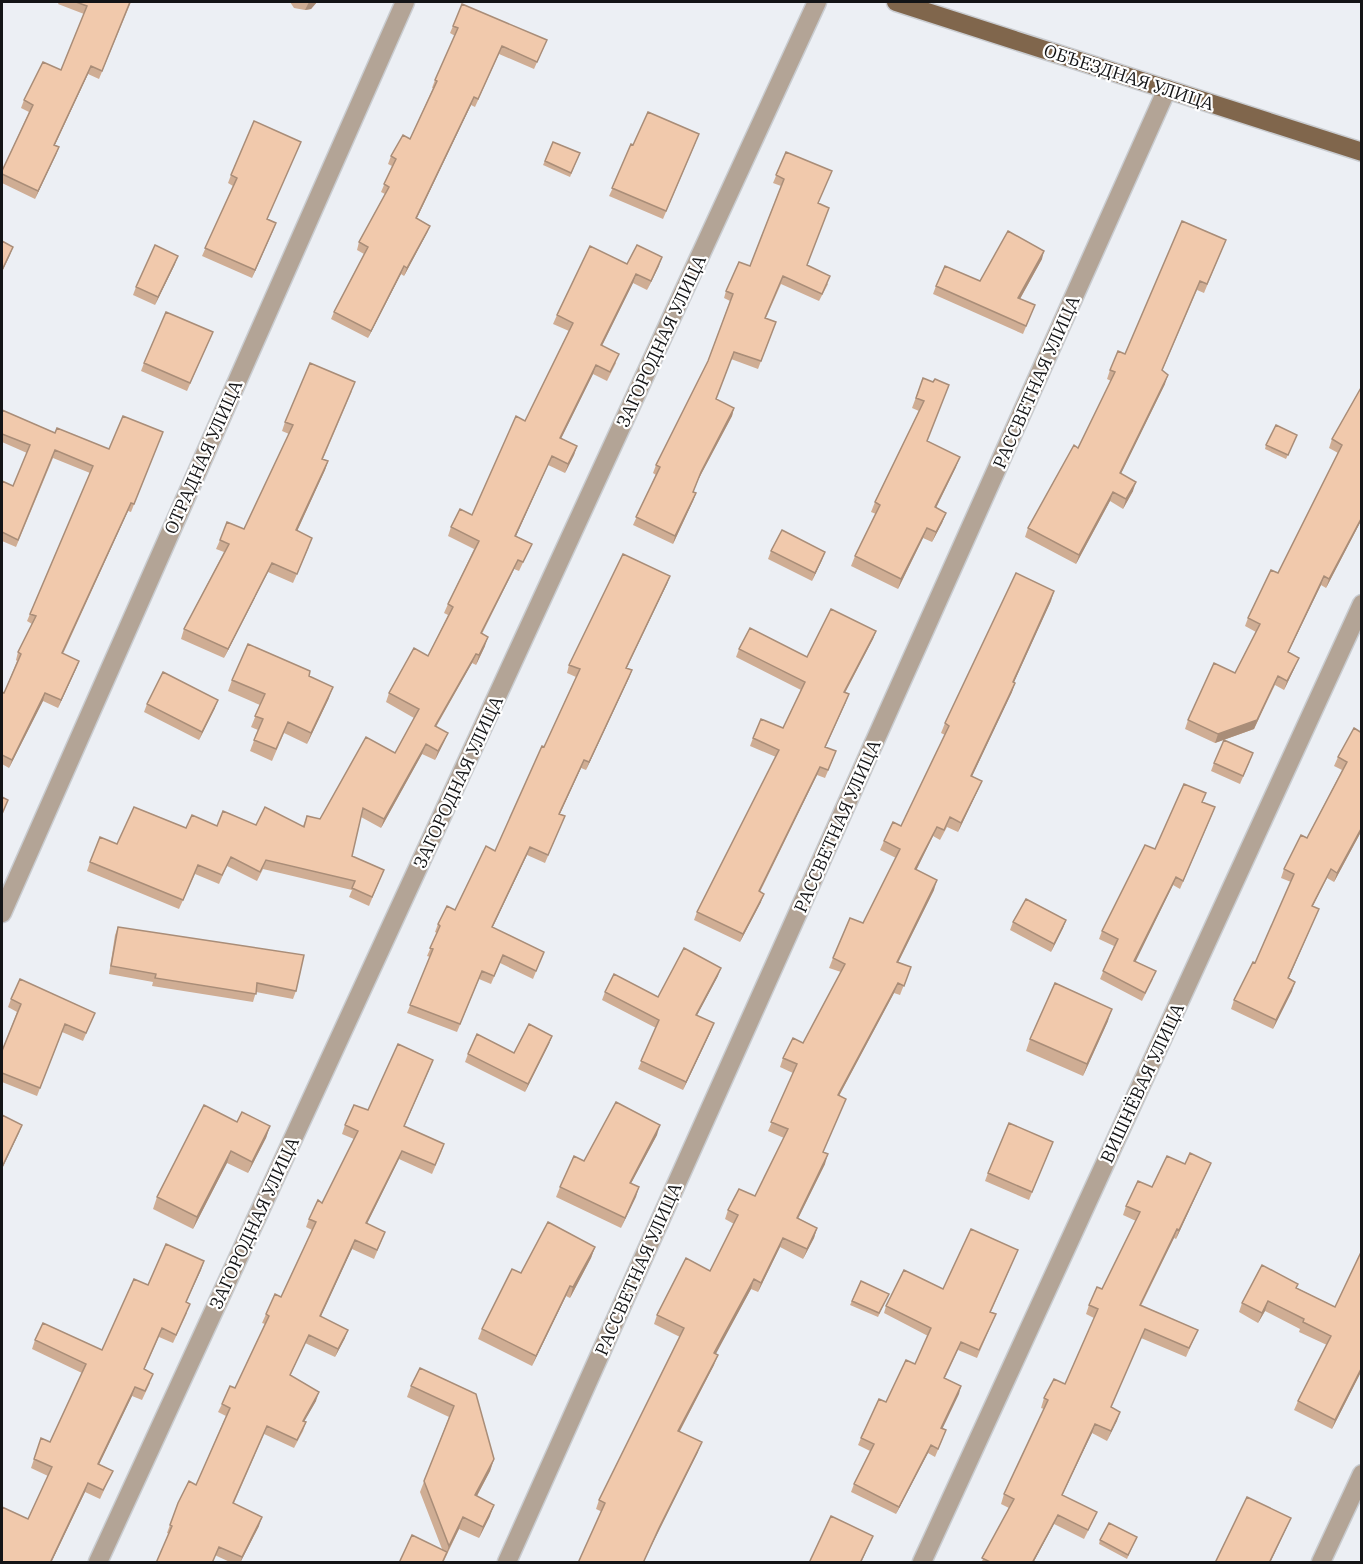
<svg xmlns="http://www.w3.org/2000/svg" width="1363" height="1564" viewBox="0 0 1363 1564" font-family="'IBM Plex Serif',serif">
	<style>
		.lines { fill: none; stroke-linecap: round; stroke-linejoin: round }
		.minor-casing { stroke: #c9ccd0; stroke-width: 21 }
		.major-casing { stroke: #c9ccd0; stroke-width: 21 }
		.minor { stroke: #b3a496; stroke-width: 18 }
		.major { stroke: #80664c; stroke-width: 18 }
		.wall { fill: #cfad94 }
		.shaded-wall { fill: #a98d78 }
		.building { fill: #f1c9ac; stroke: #a98d78; stroke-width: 1.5 }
		.labels { text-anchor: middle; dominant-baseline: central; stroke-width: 4.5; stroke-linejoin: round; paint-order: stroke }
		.street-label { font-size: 18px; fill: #131416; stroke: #fff }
	</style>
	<rect width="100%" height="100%" fill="#eceff4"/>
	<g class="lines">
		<g class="minor-casing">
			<path id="minor" d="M2 913 405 2
				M98 1562 817 2
				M507 1562 1167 89
				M922 1562 1362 604
				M1321 1562 1362 1474"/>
		</g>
		<g class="major-casing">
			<path id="major" d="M896 2 1362 152"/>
		</g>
		<use href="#minor" class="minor"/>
		<use href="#major" class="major"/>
	</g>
	<path class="wall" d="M59 2H131L99 79 88 74 55 145 59 147 35 199 2 183V171L29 112 21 108 24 100 61 70 84 14 58 4Z
		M290 2H317L311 9 305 10 294 8Z
		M453 26 544 47 534 69 499 54 475 107 471 105 417 218 430 226 427 233 404 276 401 274 368 338 331 319 334 312 364 254 357 250 359 242 385 194 381 192 392 166 388 164 391 156 410 139 433 88H432L435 80 455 36 450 33Z
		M301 142 267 219 276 223 252 278 202 256 233 186 228 183 231 175Z
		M553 142 580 153 570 177 543 165Z
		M696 142 663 219 609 196 633 145Z
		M786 152 818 203 807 265 828 284 819 301 781 284 766 318 776 322 758 369 731 359 716 399 734 408 732 416 698 480 693 492 696 493 693 501 673 544 633 525 656 475 653 473 656 465 708 361 730 301 724 298 726 291 750 266 781 186 773 183Z
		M1226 240 1204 293 1197 290 1162 371 1165 384 1121 473 1133 491 1123 509 1110 501 1076 564 1025 537 1028 528 1078 448 1111 381 1107 379 1110 370Z
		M1042 259 1020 299 1035 305 1023 334 933 294 936 286 980 281Z
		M175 264 155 305 133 295 136 287Z
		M627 264 659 266 647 290 633 283 602 345 616 363 607 381 593 374 561 438 577 446 574 455 565 473 548 465 516 536 532 544 519 571 514 569 482 634 485 646 476 665 472 663 436 727 448 733 444 742 435 760 422 754 381 828 361 817 352 856 384 870 369 906 349 897 352 890 263 869 257 881 227 866 219 884 195 874 179 909 87 871 90 862 117 844 186 828 217 826H303L307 816 320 819 395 753 414 718 386 702 389 693 428 656 448 615 444 613 448 604 474 549 448 536 451 527 472 515 525 421 569 331 553 324 557 315Z
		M213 332 187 391 141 371 144 363Z
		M923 378 927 442 956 467 936 508 946 513 942 523 932 542 923 538 898 589 851 566 855 556 876 514 871 512 875 502 919 411 912 408Z
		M1362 386V519L1326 588 1321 585 1288 653 1295 667 1284 690 1275 685 1254 729 1215 743 1185 729 1188 720 1235 673 1256 632 1245 626 1248 618 1278 573 1338 453 1329 448 1332 439Z
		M352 391 323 459 328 461 325 470 297 531 309 547 293 583 268 572 224 658 181 639 184 629 224 552 216 549 220 540 244 529 289 434 282 431 285 422Z
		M2 410 55 433 109 449 163 432 131 512 128 511 63 654 79 661 76 669 58 708 43 701 9 768 2 764V692L4 693 17 661 16 660 18 652 32 624 27 621 30 614 90 473 53 458 16 547 2 541V481L13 486 27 453 2 442Z
		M1297 435 1286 459 1265 449 1266 445Z
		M771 551 822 560 812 581 768 559Z
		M670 576 667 584 626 668 632 670 629 678 586 770 581 768 560 814 565 816 545 863 527 855 492 928 544 952 533 979 500 963 491 984 479 979 457 1032 407 1013 430 957 427 956 437 933 435 932 438 924 455 910 495 851 544 747 576 677 567 673 569 665Z
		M1051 601 1014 682 1012 692 972 776 982 781 978 790 958 832 947 827 940 840 933 836 916 870 934 890 898 962 911 967 900 995 894 993 839 1096 846 1099 823 1152 825 1164 798 1218 817 1228 814 1238 803 1259 780 1247 758 1292 751 1289 715 1354 714 1365 680 1431 698 1452 655 1537 596 1509 599 1500 680 1337 654 1324 657 1315 710 1271 734 1224 725 1219 728 1210 755 1196 784 1138 768 1131 793 1073 780 1067 783 1058 803 1043 841 972 829 968 833 958 863 923 896 858 880 850 884 841 901 826 945 735 941 733 945 723Z
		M876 631 873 639 845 693 846 702 825 747 833 759 825 778 817 775 760 892 761 902 740 942 694 920 697 912 776 757 750 746 753 738 783 728 801 690 736 657 739 649 807 657Z
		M309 676 329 698 307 744 284 733 272 761 250 751 258 730 251 727 260 705 228 691 232 680Z
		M147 704 215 708 199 740 144 712Z
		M1362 733V830L1334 882 1327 878 1313 906 1315 918 1288 979 1292 991 1273 1029 1231 1009 1234 1000 1255 963 1291 882 1281 878 1284 869 1307 838 1342 770 1334 766 1338 757Z
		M1250 761 1240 784 1211 771 1214 763Z
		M1202 802 1215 807 1212 815 1180 889 1173 885 1135 961 1153 979 1142 1001 1100 979 1114 946 1099 939 1102 931Z
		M1066 920 1063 928 1051 952 1010 930 1013 922Z
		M118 927 296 991 293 999 256 992 253 1002 152 986 153 982 109 974 115 935Z
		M718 976 697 1015 711 1031 683 1090 638 1069 656 1028 602 1000 605 992 658 997Z
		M11 999 95 1013 83 1041 62 1032 37 1096 2 1082V1051L17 1012 8 1007Z
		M1108 1021 1083 1076 1026 1051 1030 1039Z
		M552 1036 549 1044 525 1092 465 1062 468 1054 514 1053Z
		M433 1060 404 1126 444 1144 441 1153 432 1174 399 1159 367 1223 382 1240 374 1259 352 1249 320 1316 345 1338 335 1357 305 1343 290 1376 316 1401 304 1421 306 1422 303 1431 294 1448 264 1434 234 1503 259 1526 240 1563H232L167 1533 178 1503 196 1485 226 1416 218 1412 222 1404 235 1388 265 1324 262 1323 266 1314 281 1297 312 1230 306 1227 309 1219 322 1203 354 1139 342 1134 345 1125 368 1110Z
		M237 1122 270 1126 266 1138 248 1173 227 1163 193 1229 153 1209 157 1197Z
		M657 1135 631 1183 639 1187 621 1228 556 1197 560 1187 584 1161Z
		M1053 1142 1029 1200 985 1181 988 1173Z
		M1211 1163 1207 1172 1176 1239 1174 1238 1141 1306 1198 1330 1186 1357 1141 1338 1111 1407 1120 1412 1107 1441 1092 1433 1062 1495 1093 1521 1084 1539 1054 1524 1033 1563H981L1009 1508 1001 1504 1004 1494 1044 1409 1041 1408 1044 1398 1065 1384 1094 1318 1086 1314 1089 1305 1102 1289 1136 1221 1123 1215 1126 1206 1185 1164Z
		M595 1247 591 1258 570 1298 566 1296 532 1366 478 1339 482 1329 521 1273Z
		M1362 1250V1370L1332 1429 1294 1410 1298 1401 1327 1345 1299 1332 1300 1329 1265 1311 1258 1323 1239 1312 1242 1303 1297 1288 1335 1307Z
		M1015 1257 991 1312 996 1314 977 1358 958 1350 945 1378 961 1386 942 1428 943 1438 935 1457 928 1453 896 1514 851 1492 854 1484 870 1451 858 1445 861 1438 886 1402 915 1364 928 1336 884 1313 886 1306 943 1289Z
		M201 1270 186 1302 187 1313 173 1343 159 1337 144 1370 150 1383 142 1400 132 1396 99 1464 113 1471 100 1499 85 1492 51 1563H2L28 1519 48 1476 31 1468 41 1438 50 1442 82 1373 32 1349 35 1340 102 1350 148 1285Z
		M861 1281 889 1294 878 1317 850 1305Z
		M411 1386 476 1394 494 1459 490 1471 477 1496 490 1516 479 1538 459 1529 443 1563H399L442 1549 420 1492 449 1417 407 1397Z
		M1137 1537 1127 1559 1099 1544 1100 1540Z"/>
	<path class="shaded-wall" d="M309 2H317L311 9 305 10Z
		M91 66 88 74 51 153 54 145Z
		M474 97 471 105 413 226 416 218Z
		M59 147 56 155 35 199 38 191Z
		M276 223 273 231 252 278 255 270Z
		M430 226 427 233 404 276 407 268Z
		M13 247 10 255 2 272V270Z
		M1044 251 1042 259 1016 306 1018 298Z
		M178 256 175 264 155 305 158 297Z
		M662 257 659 266 647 290 651 281Z
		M404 266 401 274 368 338 371 331Z
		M636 274 633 283 598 354 601 345Z
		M596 365 593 374 557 447 560 438Z
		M1168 375 1165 384 1117 482 1120 473Z
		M734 408 732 416 698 480 690 500 701 472Z
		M577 446 574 455 565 473 568 464Z
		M552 456 548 465 512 545 515 536Z
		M960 457 956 467 931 518 935 507Z
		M328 461 325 470 293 540 296 530Z
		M1136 482 1133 491 1123 509 1126 499Z
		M1113 492 1110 501 1076 564 1079 555Z
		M696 493 693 501 673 544 675 536Z
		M131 503 128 511 59 661 62 653Z
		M946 513 942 523 932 542 936 532Z
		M1362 517V519L1326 588 1329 579Z
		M927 528 923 538 898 589 901 579Z
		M825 552 822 560 812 581 815 573Z
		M518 560 514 569 477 642 481 633Z
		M272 563 268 572 224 658 228 649Z
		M670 576 667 584 623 676 626 668Z
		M1324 576 1321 585 1284 661 1288 652Z
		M1054 591 1051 601 1010 691 1013 682Z
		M876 631 873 639 841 700 844 692Z
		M488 637 485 646 476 665 479 655Z
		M476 654 472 663 431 735 435 726Z
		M1299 658 1295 667 1284 690 1287 681Z
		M79 661 76 669 58 708 61 700Z
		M632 670 629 678 586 770 589 762Z
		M1278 676 1254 729 1215 743 1218 734Z
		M1015 683 1012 692 968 785 971 776Z
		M333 687 329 698 307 744 311 733Z
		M45 693 43 701 9 768 12 760Z
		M849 694 846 702 822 755 825 747Z
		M218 700 215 708 199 740 202 732Z
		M448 733 444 742 435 760 438 751Z
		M426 744 422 754 381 828 384 819Z
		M584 760 581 768 556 822 559 814Z
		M820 767 817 775 756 899 759 891Z
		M982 781 978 790 958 832 961 823Z
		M937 827 933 836 912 879 915 869Z
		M1362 827V830L1334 882 1337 873Z
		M530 847 527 855 489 935 492 927Z
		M1331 869 1327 878 1308 915 1312 906Z
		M1176 877 1173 885 1132 969 1134 961Z
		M937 880 934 890 894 971 897 962Z
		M764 894 761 902 740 942 743 934Z
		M1319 909 1315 918 1285 987 1288 978Z
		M1066 920 1063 928 1051 952 1054 944Z
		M721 968 718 976 693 1023 696 1015Z
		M1295 982 1292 991 1273 1029 1276 1020Z
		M898 983 894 993 834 1105 838 1095Z
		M1112 1009 1108 1021 1083 1076 1087 1064Z
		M714 1023 711 1031 683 1090 686 1082Z
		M552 1036 549 1044 525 1092 528 1084Z
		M433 1060 430 1068 401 1134 404 1126Z
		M22 1125 19 1133 2 1169V1167Z
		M660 1125 657 1135 626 1193 630 1183Z
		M270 1126 266 1138 248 1173 252 1162Z
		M231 1151 227 1163 193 1229 197 1217Z
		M402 1151 399 1159 363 1232 366 1223Z
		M828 1154 825 1164 794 1227 797 1218Z
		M1211 1163 1207 1172 1176 1239 1179 1230Z
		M639 1187 636 1197 621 1228 625 1218Z
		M817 1228 814 1238 803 1259 807 1249Z
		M1177 1229 1174 1238 1136 1314 1140 1305Z
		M783 1238 780 1247 758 1292 761 1283Z
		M355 1240 352 1249 317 1325 320 1316Z
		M595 1247 591 1258 570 1298 573 1287Z
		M204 1261 201 1270 182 1311 186 1302Z
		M754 1279 751 1289 711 1363 714 1353Z
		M570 1286 566 1296 532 1366 536 1356Z
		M1268 1301 1265 1311 1258 1323 1262 1313Z
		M348 1330 345 1338 335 1357 338 1349Z
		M718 1355 714 1365 675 1440 678 1431Z
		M1362 1367V1370L1332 1429 1335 1420Z
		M961 1386 959 1394 939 1436 941 1428Z
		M135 1387 132 1396 95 1473 98 1464Z
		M319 1392 316 1401 300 1429 303 1421Z
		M1120 1412 1117 1421 1107 1441 1111 1431Z
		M1095 1424 1092 1433 1058 1504 1062 1495Z
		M702 1442 698 1452 643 1563 659 1528Z
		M931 1445 928 1453 896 1514 899 1507Z
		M494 1459 490 1471 471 1507 475 1495Z
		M88 1483 85 1492 51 1563H50Z
		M494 1505 490 1516 479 1538 483 1527Z
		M1058 1515 1054 1524 1033 1563H1032Z
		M262 1517 259 1526 240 1563 242 1557Z
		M463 1517 459 1529 445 1557 449 1546Z
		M1291 1518 1287 1527 1270 1563H1269Z
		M873 1536 861 1563H860Z"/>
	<path class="building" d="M76 2H130L102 71 91 66 54 145 59 147 38 191 2 174V171L33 105 24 100 43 62 61 70 87 6Z
		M462 4 547 40 537 62 502 46 478 99 474 97 416 218 430 226 407 268 404 266 371 331 334 312 368 247 359 242 389 187 384 184 396 159 391 156 403 135 410 139 437 81 435 80 458 28 453 26Z
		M648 112 699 134 666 211 612 188 631 144 633 145Z
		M254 121 301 142 267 219 276 223 255 270 205 248 237 178 231 175Z
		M553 142 580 153 571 173 545 161Z
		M786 152 832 171 818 203 829 208 807 265 830 276 822 294 783 276 765 318 776 322 761 361 734 352 716 399 734 408 701 472 693 492 696 493 675 536 636 517 660 467 656 465 708 361 733 294 726 291 739 262 750 266 784 179 776 175Z
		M1182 221 1226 240 1207 284 1200 281 1162 370 1168 375 1120 473 1136 482 1126 499 1113 492 1079 555 1028 528 1074 445 1078 448 1115 372 1110 370 1118 351 1125 354Z
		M1008 231 1044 251 1018 298 1035 305 1026 326 936 286 945 266 980 281Z
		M2 241 13 247 2 270Z
		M155 245 178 256 158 297 136 287Z
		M637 245 662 257 651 281 636 274 601 345 619 354 610 372 596 365 560 438 577 446 568 464 552 456 515 536 532 544 523 562 518 560 481 633 488 637 479 655 476 654 435 726 448 733 438 751 426 744 384 819 363 808 352 856 384 870 372 897 352 888 355 881 266 860 260 872 231 857 222 875 198 865 183 900 90 862 100 837 117 844 134 807 186 828 192 815 217 826 223 811 256 825 265 807 304 827 307 816 320 819 366 737 395 753 419 709 389 693 414 648 428 656 453 607 448 604 479 541 451 527 460 509 472 515 516 416 525 421 573 323 557 315 590 246 627 264Z
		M166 312 213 332 190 383 144 363Z
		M310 363 355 382 322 459 328 461 296 530 312 538 297 574 272 563 228 649 184 629 229 544 220 540 227 522 244 529 293 425 285 422Z
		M923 378 933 382 935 379 949 385 927 441 960 457 935 507 946 513 936 532 927 528 901 579 855 556 880 505 875 502 924 401 916 398Z
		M1362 386V517L1329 579 1324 576 1288 652 1299 658 1287 681 1278 676 1257 720 1218 734 1188 720 1214 663 1235 673 1260 624 1248 618 1271 570 1278 573 1342 445 1332 439Z
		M2 410 55 433 57 428 109 449 123 416 163 432 134 504 131 503 62 653 79 661 61 700 45 693 12 760 2 755V692L4 693 21 654 18 652 36 616 30 614 93 466 55 450 18 540 2 532V481L13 486 30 445 2 434Z
		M1276 425 1297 435 1288 455 1266 445Z
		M782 530 825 552 815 573 771 551Z
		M623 554 670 576 626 668 632 670 589 762 584 760 559 814 565 816 548 855 530 847 492 927 544 952 536 971 503 955 494 976 482 971 460 1024 410 1005 433 949 430 948 440 926 438 924 447 906 455 910 486 846 495 851 542 746 544 747 580 669 569 665Z
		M1016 573 1054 591 1013 682 1015 683 971 776 982 781 961 823 950 817 944 830 937 827 915 869 937 880 897 962 911 967 904 986 898 983 838 1095 846 1099 823 1152 828 1154 797 1218 817 1228 807 1249 783 1238 761 1283 754 1279 714 1353 718 1355 678 1431 702 1442 659 1528 643 1563H578L605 1503 599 1500 684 1328 657 1315 686 1258 710 1271 738 1215 728 1210 739 1189 755 1196 788 1129 771 1122 797 1064 783 1058 793 1038 803 1043 845 964 833 958 850 918 863 923 900 849 884 841 893 822 901 826 949 726 945 723Z
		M831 609 876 631 844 692 849 694 825 747 836 751 828 770 820 767 759 891 764 894 743 934 697 912 779 750 753 738 761 719 783 728 805 682 739 649 750 628 807 657Z
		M248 644 310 671 309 676 333 687 311 733 288 722 276 749 254 740 263 719 255 716 265 694 232 680Z
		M163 672 218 700 202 732 147 704Z
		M1354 728 1362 733V827L1337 873 1331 869 1312 906 1319 909 1288 978 1295 982 1276 1020 1234 1000 1253 962 1255 963 1294 874 1284 869 1301 835 1307 838 1347 762 1338 757Z
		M1224 740 1253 753 1243 776 1214 763Z
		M1184 784 1206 793 1202 802 1215 807 1183 881 1176 877 1134 961 1156 971 1145 993 1103 971 1118 939 1102 931 1145 845 1155 849Z
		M2 797 8 800 2 814Z
		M1026 899 1066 920 1054 944 1013 922Z
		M118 927 304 955 296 991 257 983 256 994 155 978 156 974 111 966Z
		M684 948 721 968 696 1015 714 1023 686 1082 641 1061 659 1020 605 992 614 974 658 997Z
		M20 979 95 1013 86 1033 65 1024 40 1088 2 1073V1051L21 1004 11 999Z
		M1055 983 1112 1009 1087 1064 1030 1039Z
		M529 1024 552 1036 528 1084 468 1054 477 1034 514 1053Z
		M398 1044 433 1060 404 1126 444 1144 435 1165 402 1151 366 1223 385 1232 377 1250 355 1240 320 1316 348 1330 338 1349 309 1335 290 1375 319 1392 303 1421 306 1422 297 1440 267 1426 233 1503 262 1517 242 1557 219 1547 212 1563H156L172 1526 170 1525 178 1503 189 1481 196 1485 230 1408 222 1404 230 1386 235 1388 269 1316 266 1314 275 1294 281 1297 316 1222 309 1219 318 1200 322 1203 358 1131 345 1125 354 1105 368 1110Z
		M616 1102 660 1125 630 1183 639 1187 625 1218 560 1187 574 1156 584 1161Z
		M204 1105 237 1122 242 1112 270 1126 252 1162 231 1151 197 1217 157 1197Z
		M2 1115 22 1125 2 1167Z
		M1009 1123 1053 1142 1032 1192 988 1173Z
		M1190 1153 1211 1163 1179 1230 1177 1229 1140 1305 1198 1330 1189 1348 1145 1329 1111 1407 1120 1412 1111 1431 1095 1424 1062 1495 1097 1512 1088 1530 1058 1515 1032 1563H992L982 1558 1014 1499 1004 1494 1048 1400 1044 1398 1054 1379 1065 1384 1098 1309 1089 1305 1097 1287 1102 1289 1140 1212 1126 1206 1138 1181 1152 1187 1167 1156 1185 1164Z
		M548 1222 595 1247 573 1287 570 1286 536 1356 482 1329 512 1269 521 1273Z
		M971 1229 1018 1250 990 1312 996 1314 979 1350 961 1342 944 1378 961 1386 941 1428 946 1430 938 1449 931 1445 899 1507 854 1484 874 1444 861 1438 879 1399 886 1402 906 1360 915 1364 931 1328 886 1306 904 1270 943 1289Z
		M166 1244 204 1261 186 1302 190 1304 176 1335 162 1328 144 1369 153 1374 145 1391 135 1387 98 1464 113 1471 103 1490 88 1483 50 1563H2V1507L28 1519 52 1467 34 1459 41 1438 50 1442 86 1364 35 1340 43 1323 102 1350 134 1279 148 1285Z
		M1362 1250V1367L1335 1420 1298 1401 1331 1336 1303 1322 1304 1319 1268 1301 1262 1313 1242 1303 1262 1265 1298 1284 1296 1288 1335 1307Z
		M861 1281 889 1294 879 1313 852 1301Z
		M420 1368 476 1394 494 1459 475 1495 494 1505 483 1527 463 1517 449 1546 424 1481 454 1406 411 1386Z
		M1247 1497 1291 1518 1269 1563H1215Z
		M831 1516 873 1536 860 1563H809Z
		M1109 1523 1137 1537 1128 1555 1100 1540Z
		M412 1535 447 1552 442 1563H399Z"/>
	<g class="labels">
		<g class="street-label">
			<text transform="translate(1129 77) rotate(18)">ОБЪЕЗДНАЯ УЛИЦА</text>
			<text transform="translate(661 341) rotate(-65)">ЗАГОРОДНАЯ УЛИЦА</text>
			<text transform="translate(1036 382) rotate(-66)">РАССВЕТНАЯ УЛИЦА</text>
			<text transform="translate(203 457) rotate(-66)">ОТРАДНАЯ УЛИЦА</text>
			<text transform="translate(458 782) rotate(-65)">ЗАГОРОДНАЯ УЛИЦА</text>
			<text transform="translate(837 826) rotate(-66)">РАССВЕТНАЯ УЛИЦА</text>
			<text transform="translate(1142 1083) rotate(-65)">ВИШНЁВАЯ УЛИЦА</text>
			<text transform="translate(254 1223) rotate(-65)">ЗАГОРОДНАЯ УЛИЦА</text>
			<text transform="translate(638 1269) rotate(-66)">РАССВЕТНАЯ УЛИЦА</text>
		</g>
	</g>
	<rect width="1363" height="1564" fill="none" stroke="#131416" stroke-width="6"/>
</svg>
